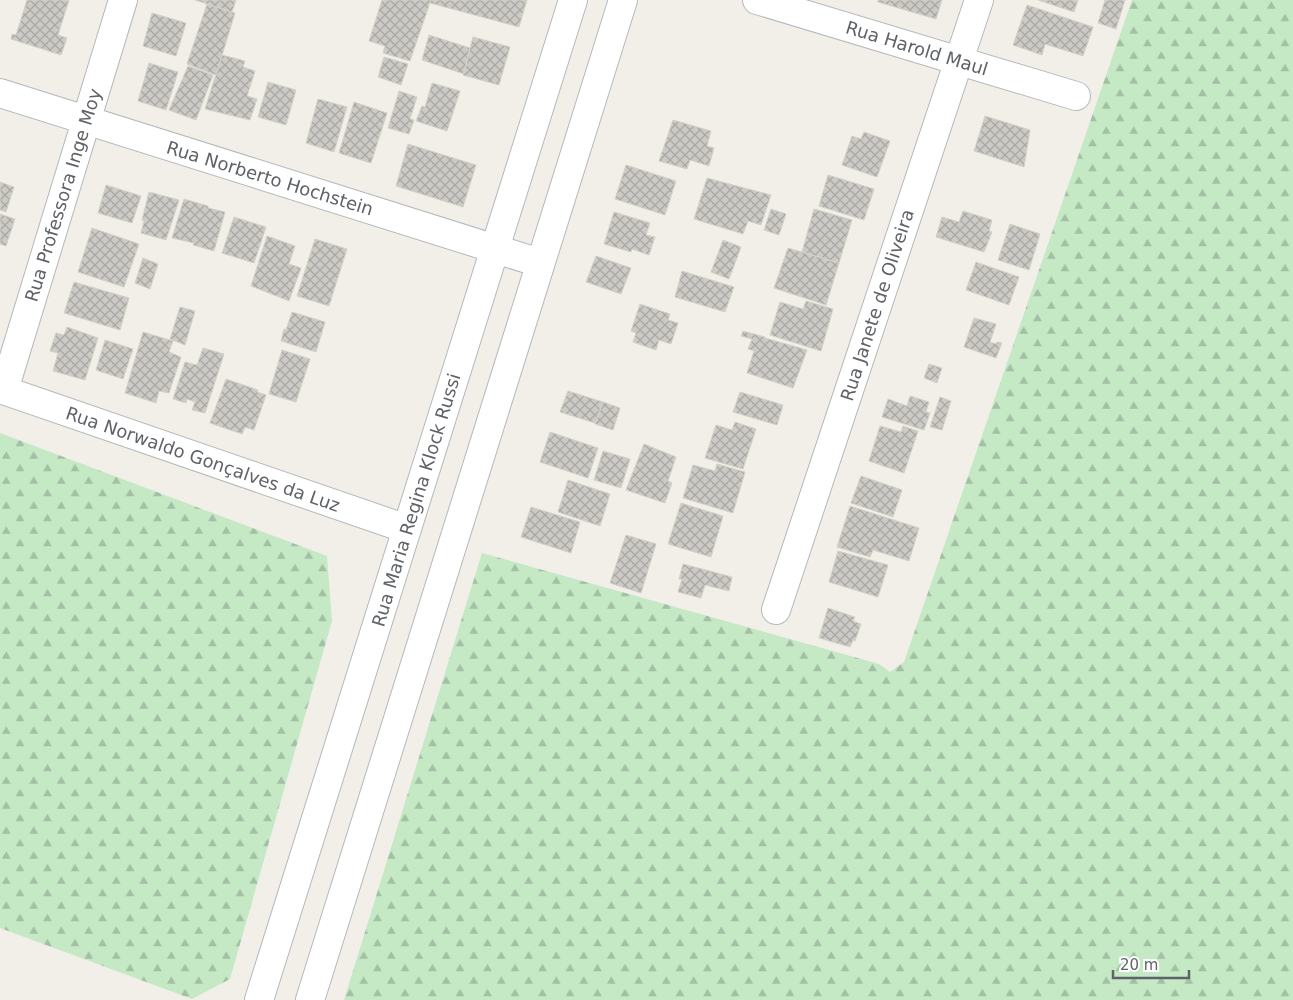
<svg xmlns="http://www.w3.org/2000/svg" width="1293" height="1000" viewBox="0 0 1293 1000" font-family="'DejaVu Sans',sans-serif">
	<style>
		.forest { fill: url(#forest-firs) }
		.building { fill: url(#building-cross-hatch); stroke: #d6d1c6 }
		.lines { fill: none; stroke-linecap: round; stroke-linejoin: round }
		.minor-casing { stroke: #b5b8bc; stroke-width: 30 }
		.minor { stroke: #fff; stroke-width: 28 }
		.labels { text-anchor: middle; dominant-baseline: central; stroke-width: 4; stroke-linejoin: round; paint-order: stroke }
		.street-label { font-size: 18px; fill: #5f6368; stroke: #fff }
	</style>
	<defs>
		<pattern id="forest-firs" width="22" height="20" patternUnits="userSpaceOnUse" patternTransform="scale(1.25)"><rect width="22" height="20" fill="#c5e8c5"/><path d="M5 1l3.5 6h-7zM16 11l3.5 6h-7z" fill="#a3c0a4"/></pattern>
		<pattern id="building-cross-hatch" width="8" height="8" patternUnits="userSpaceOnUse" patternTransform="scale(1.25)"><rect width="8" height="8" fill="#cccac5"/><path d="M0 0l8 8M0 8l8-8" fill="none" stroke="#a9a8a4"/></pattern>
	</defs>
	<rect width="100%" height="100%" fill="#f1efe8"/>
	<path class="forest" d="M1132 0H1293V1000H344L482 553 879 664 890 672 904 662Z
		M0 433 327 556 332 621 230 979 192 999 0 928Z"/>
	<path class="building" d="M27 0H69L58 35 67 38 61 55 11 39 12 34 16 35Z
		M195 0H236L232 12Z
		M382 0H431L410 61 383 53 385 46 369 41Z
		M431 0H527L519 27 430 3Z
		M878 0H942L936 19 878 2Z
		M1038 0H1078L1074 12Z
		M1105 0H1125L1116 29 1098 23Z
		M207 4 235 13 216 75 187 64Z
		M1027 5 1093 27 1083 56 1045 44 1042 55 1013 45Z
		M152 13 186 23 176 56 143 46Z
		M429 35 470 48 464 74 422 60Z
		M473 37 510 47 499 85 463 75Z
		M222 55 245 61 243 67 255 71 247 96 257 99 250 120 205 109Z
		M384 57 408 64 401 85 378 77Z
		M149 63 178 72 166 110 138 101Z
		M188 66 213 75 196 120 169 110Z
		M268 82 296 90 286 125 258 117Z
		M432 83 460 91 447 131 416 121 422 106 425 107Z
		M399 91 417 97 410 119 414 120 409 134 388 128Z
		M318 99 347 107 334 152 306 143Z
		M354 102 387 113 371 163 339 153Z
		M985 116 1030 130 1024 167 974 151Z
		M673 120 711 131 707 146 714 148 709 166 690 160 687 169 659 161Z
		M864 132 890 141 877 177 842 165 852 136 861 139Z
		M408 144 476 165 463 207 396 186Z
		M626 165 676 181 665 215 615 199Z
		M828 175 874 189 864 220 819 206Z
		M707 178 771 195 761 225 748 221 743 234 694 219Z
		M0 182 14 187 6 212 0 210Z
		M106 185 141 196 132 223 98 213Z
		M149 192 179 200 166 240 141 233 144 221 142 220Z
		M184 199 208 206V208L225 212 214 251 193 245 194 243 172 238Z
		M771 209 786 214 779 235 764 230Z
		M814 209 852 220 839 263 802 252Z
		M963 211 992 220 989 231 992 232 984 252 936 237 942 217 959 222Z
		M614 212 650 223 646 235 655 237 649 255 632 249 631 252 604 244Z
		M0 214 15 219 6 246 0 244Z
		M234 217 266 227 254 263 222 253Z
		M1010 224 1040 234 1029 270 998 260Z
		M92 228 139 244 124 287 78 272Z
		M267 236 295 246 289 264 301 268 289 301 251 286Z
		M315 239 347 249 329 306 297 296Z
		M723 240 741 247 729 279 711 272Z
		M788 248 839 263 826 305 774 288Z
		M596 256 631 268 621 294 586 282Z
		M143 258 158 264 150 289 135 283Z
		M976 262 1019 277 1009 305 966 290Z
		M682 271 734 287 725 312 675 297Z
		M74 282 129 298 120 330 64 313Z
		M806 301 833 309 821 351 770 335 780 302 803 309Z
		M640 304 670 314 668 320 678 323 671 344 659 340 656 350 633 342 636 333 631 331Z
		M180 307 195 311 185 345 170 339Z
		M292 312 325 322 316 352 281 341 284 329 286 330Z
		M974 318 996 324 990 342 996 344 997 342 1002 343 996 358 964 347Z
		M67 327 98 338 85 380 53 371 58 353 50 351 56 333 64 335Z
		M743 331 765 337V338L807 350 793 388 747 373 754 351 748 349 752 339 741 336Z
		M143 332 173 341 169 352 181 357 169 393 159 391 156 403 125 393Z
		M105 340 133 349 123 379 96 370Z
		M203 348 224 354 205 413 192 410 195 402 187 399 186 403 173 399 185 362 197 365Z
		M282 350 310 359 296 402 269 394Z
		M929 364 942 368 937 383 924 378Z
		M226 379 258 390 257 392 266 395 254 430 245 427 242 434 210 423Z
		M568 391 603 402 595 423 560 412Z
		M740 392 783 405 777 425 733 412Z
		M910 396 929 402 926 412 930 413 924 430 882 417 888 399 907 406Z
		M940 397 951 401 942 430 930 427Z
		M603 402 620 408 613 430 595 424Z
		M735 422 756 429 743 469 705 458 716 425 732 430Z
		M880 426 901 432 903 426 918 431 904 473 869 461Z
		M550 432 598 448 588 478 540 462Z
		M644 444 676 457 668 481 672 483 665 503 626 490Z
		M603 451 630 459 621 488 594 480Z
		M717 464 745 472 733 513 683 498 693 465 715 471Z
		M861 476 902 490 893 517 851 503Z
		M568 480 610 494 600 526 558 512Z
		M681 503 723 516 711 557 668 544Z
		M850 506 919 528 909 561 873 550 870 557 837 547Z
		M531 507 580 522 571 553 521 537Z
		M626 535 656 544 641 593 610 583Z
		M838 551 888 565 878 597 829 582Z
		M683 564 732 577 729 591 705 585 701 598 678 592 682 579H679Z
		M828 608 855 617 853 621 861 624 855 641 853 640 850 647 819 638Z"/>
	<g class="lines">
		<g class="minor-casing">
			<path id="minor" d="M757 0 1076 96
				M0 93 540 263
				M0 389 407 529
				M4 390 123 0
				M776 610 979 0
				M259 1000 573 0
				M310 1000 623 0"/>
		</g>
		<use href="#minor" class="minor"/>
	</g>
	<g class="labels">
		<g class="street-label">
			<text transform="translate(917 48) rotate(17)">Rua Harold Maul</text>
			<text transform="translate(270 178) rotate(17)">Rua Norberto Hochstein</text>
			<text transform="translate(63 195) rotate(-73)">Rua Professora Inge Moy</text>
			<text transform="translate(877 305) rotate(-72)">Rua Janete de Oliveira</text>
			<text transform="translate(203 459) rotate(19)">Rua Norwaldo Gonçalves da Luz</text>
			<text transform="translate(416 500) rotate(-73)">Rua Maria Regina Klock Russi</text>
		</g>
	</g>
	<path d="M1113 970v8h76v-8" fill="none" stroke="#5f6368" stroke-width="2.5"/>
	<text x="1120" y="970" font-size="15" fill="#5f6368" stroke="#ffffff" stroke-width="4" paint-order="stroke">20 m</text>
</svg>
